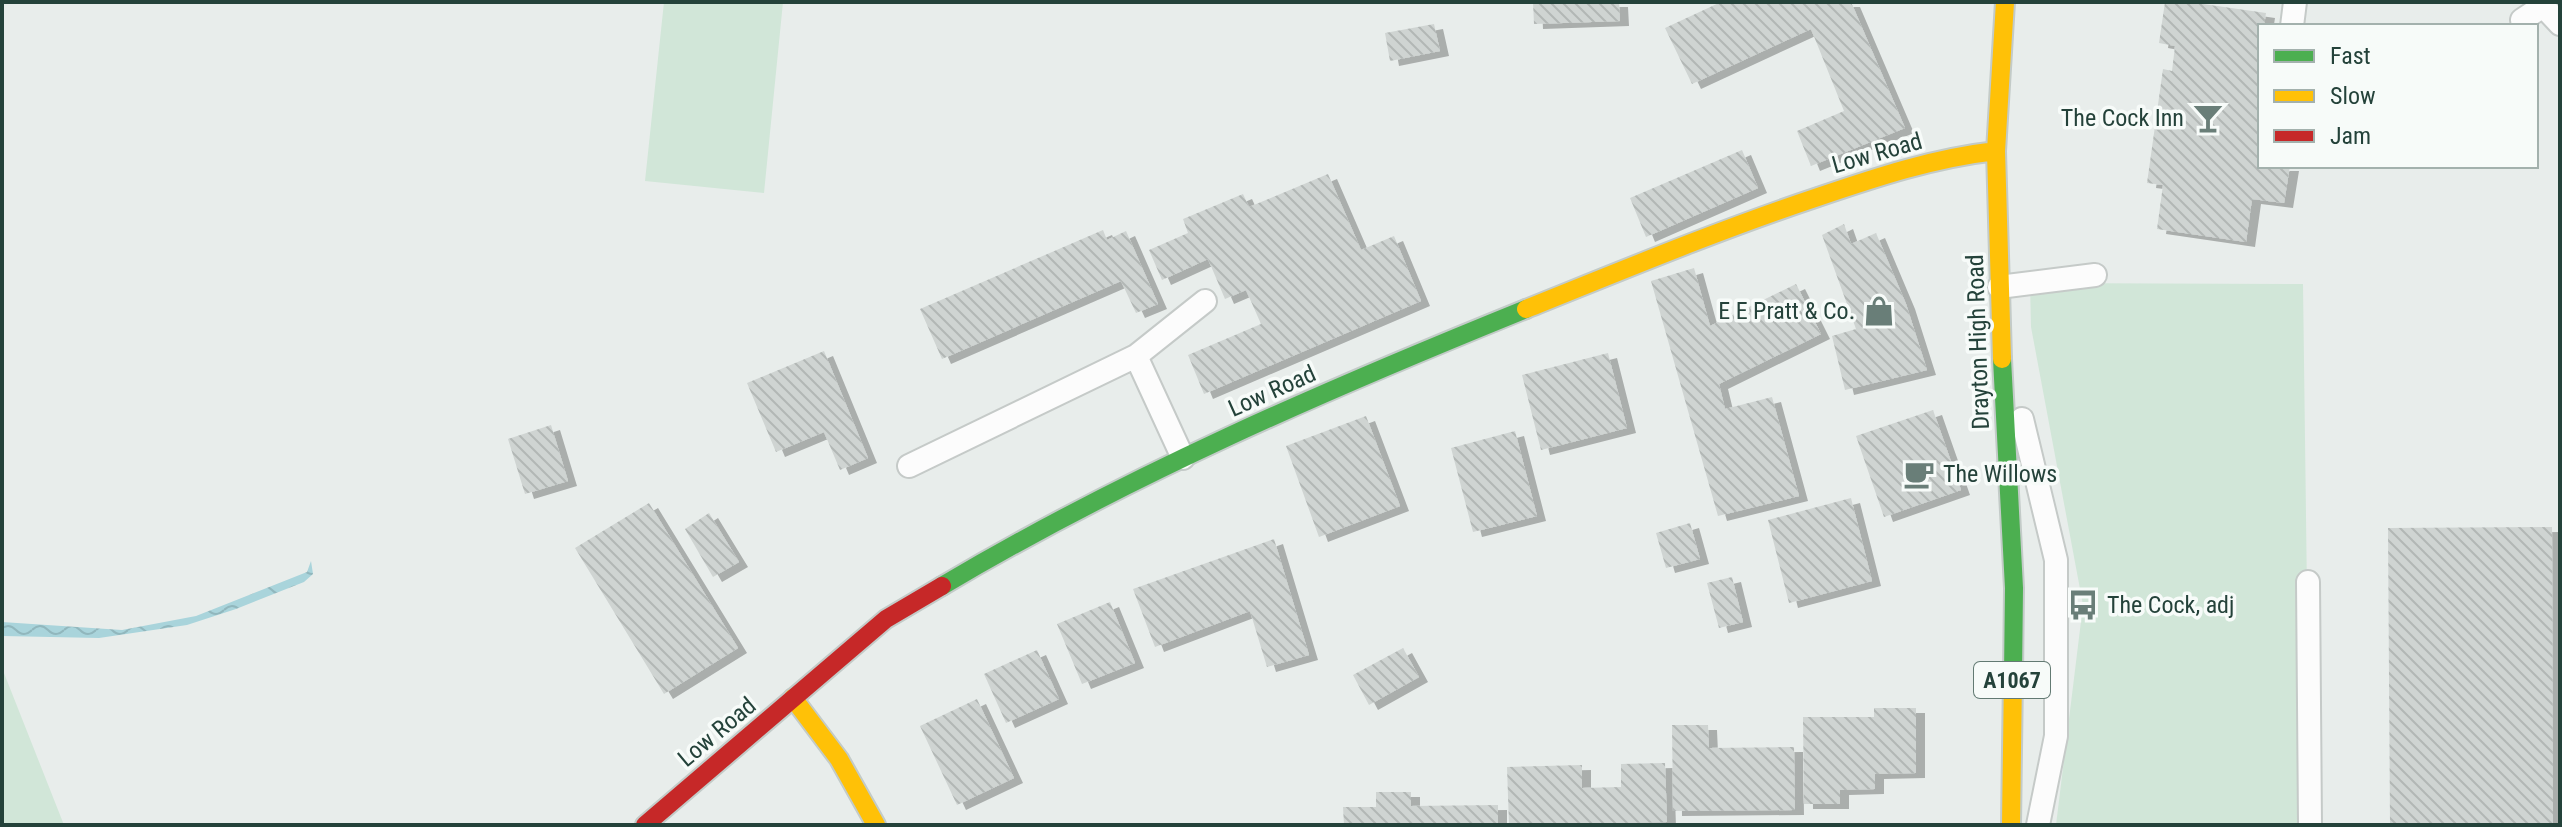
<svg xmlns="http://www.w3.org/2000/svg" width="2562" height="827" viewBox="0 0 2562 827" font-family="'Roboto Condensed',sans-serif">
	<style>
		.grass { fill: #d1e6d8 }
		.water { fill: url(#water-waves) }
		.building { fill: url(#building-back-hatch); filter: url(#shadow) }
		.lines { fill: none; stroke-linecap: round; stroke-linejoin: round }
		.lane-casing { stroke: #c5cac8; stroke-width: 26 }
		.fast-casing { stroke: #c3cbc8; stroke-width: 22 }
		.slow-casing { stroke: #c3cbc8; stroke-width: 22 }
		.jam-casing { stroke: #c3cbc8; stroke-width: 22 }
		.lane { stroke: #fcfcfc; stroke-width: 22 }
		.fast { stroke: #4caf50; stroke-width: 18 }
		.slow { stroke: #ffc107; stroke-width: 18 }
		.jam { stroke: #c62828; stroke-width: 18 }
		.labels { text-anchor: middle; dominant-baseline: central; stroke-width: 7; stroke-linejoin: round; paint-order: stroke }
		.shield { fill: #f7fbf9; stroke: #637a73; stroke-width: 2 }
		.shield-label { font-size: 22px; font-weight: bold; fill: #24423a }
		.poi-label { font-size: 24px; fill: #24423a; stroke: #f7fbf9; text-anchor: end }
		.street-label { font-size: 24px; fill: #24423a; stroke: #f7fbf9 }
	</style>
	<defs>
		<pattern id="water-waves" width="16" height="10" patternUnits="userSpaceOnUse" patternTransform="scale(2)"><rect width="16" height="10" fill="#a9d4db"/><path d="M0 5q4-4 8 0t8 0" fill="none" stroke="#91b7bd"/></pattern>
		<pattern id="building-back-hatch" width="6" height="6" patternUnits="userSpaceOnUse" patternTransform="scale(2)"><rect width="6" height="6" fill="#cfd4d2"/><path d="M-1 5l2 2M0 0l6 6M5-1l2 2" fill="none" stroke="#b2b7b5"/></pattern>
		<filter id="shadow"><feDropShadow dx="9" dy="5" stdDeviation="0" flood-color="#0004"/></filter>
	</defs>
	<rect width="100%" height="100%" fill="#e8edeb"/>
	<path class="grass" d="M664 2H783L764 193 645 181Z
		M2030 283 2303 284 2310 825H2056L2083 605 2031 327Z
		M2 668 64 825H2Z"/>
	<path class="water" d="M311 561 313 574 304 582 236 609 187 625 99 638 2 636V622L122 630 196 616 307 572Z"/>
	<path class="building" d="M1533 2H1619L1620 21 1534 24Z
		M1721 2H1851L1905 128 1811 166 1797 131 1844 111 1811 29 1692 84 1665 28Z
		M2165 2H2189L2266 13 2264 26H2260L2259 62 2260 166H2290L2284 203 2252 199 2246 242 2157 229 2163 185 2147 183 2163 69 2172 71 2175 46 2159 43Z
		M1434 24 1440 51 1390 61 1385 33Z
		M1742 150 1758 188 1646 237 1630 198Z
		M1328 174 1361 250 1394 236 1421 301 1204 394 1188 355 1261 324 1246 290 1225 299 1208 259 1162 280 1149 250 1188 233 1183 219 1243 194 1249 207Z
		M1844 224 1851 244 1876 233 1906 304 1927 370 1845 390 1832 336 1856 329 1822 235Z
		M1103 230 1107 240 1126 231 1158 304 1136 313 1121 281 942 359 920 309Z
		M1694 268 1710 326 1796 284 1821 334 1719 384 1725 409 1772 397 1799 496 1718 516 1651 281Z
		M824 351 868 458 840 470 824 432 776 452 747 383Z
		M1608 353 1627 428 1541 450 1522 375Z
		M1933 410 1961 490 1884 517 1856 436Z
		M1366 416 1400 506 1319 537 1286 446Z
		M551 425 568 481 525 494 508 439Z
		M1515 431 1537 516 1473 532 1451 448Z
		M1851 498 1872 581 1789 603 1768 520Z
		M649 503 738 648 664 694 575 548Z
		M709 513 739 562 713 577 685 529Z
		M1690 523 1700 559 1666 568 1656 533Z
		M2552 527 2553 825H2390L2388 528Z
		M1274 539 1309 655 1267 667 1250 611 1155 647 1133 589Z
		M1732 577 1743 622 1719 628 1707 583Z
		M1110 602 1135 663 1082 684 1057 624Z
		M1403 648 1419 677 1369 705 1353 675Z
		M1037 650 1059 699 1006 723 984 674Z
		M977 699 1014 778 957 805 920 726Z
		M1874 708H1916V773L1875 774V789L1840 790V804H1804L1803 717H1874Z
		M1672 725H1708L1709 748 1794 747 1795 810 1673 811Z
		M1665 763 1667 822 1622 823 1623 825H1509L1507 767 1582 765V788L1621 787V764Z
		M1376 792H1411V806L1498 805V825H1344L1343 807H1376Z"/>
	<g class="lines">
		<g class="lane-casing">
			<path id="lane" d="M2542 2 2543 6 2560 24
				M2522 20 2543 6
				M2292 26 2295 2
				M1999 287 2095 275
				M2022 419 2056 560V736L2038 825
				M1183 458 1136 356 1205 301
				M909 466 1136 356
				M2308 582 2310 825"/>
		</g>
		<g class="fast-casing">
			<path id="fast" d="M2002 359 2014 588 2013 675
				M942 586C1127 476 1326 390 1526 309"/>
		</g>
		<g class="slow-casing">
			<path id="slow" d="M1526 309C1623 270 1719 230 1818 197 1877 177 1934 158 1996 151
				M2002 359 1996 151 2005 2
				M793 698 839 759 876 825
				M2011 825 2013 675"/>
		</g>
		<g class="jam-casing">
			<path id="jam" d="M645 825 886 619 942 586"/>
		</g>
		<use href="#lane" class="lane"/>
		<use href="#fast" class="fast"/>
		<use href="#slow" class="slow"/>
		<use href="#jam" class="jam"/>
	</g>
	<defs>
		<g id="bar-bare" transform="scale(2.4)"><path d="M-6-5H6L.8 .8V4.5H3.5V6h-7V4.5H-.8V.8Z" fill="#697e78" stroke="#f7fbf9" stroke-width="2.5" paint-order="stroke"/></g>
		<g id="shop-bare" transform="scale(2.4)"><path d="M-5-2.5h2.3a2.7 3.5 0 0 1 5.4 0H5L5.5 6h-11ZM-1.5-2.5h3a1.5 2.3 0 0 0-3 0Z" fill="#697e78" stroke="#f7fbf9" stroke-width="2.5" paint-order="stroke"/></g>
		<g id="cafe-bare" transform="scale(2.4)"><path d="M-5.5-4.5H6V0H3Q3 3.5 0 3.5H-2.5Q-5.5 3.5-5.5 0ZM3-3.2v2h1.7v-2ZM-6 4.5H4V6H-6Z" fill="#697e78" stroke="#f7fbf9" stroke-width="2.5" paint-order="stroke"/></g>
		<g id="bus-bare" transform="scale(2.4)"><path d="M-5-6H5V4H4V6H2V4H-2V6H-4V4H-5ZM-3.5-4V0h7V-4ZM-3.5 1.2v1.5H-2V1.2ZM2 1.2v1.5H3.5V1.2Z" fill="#697e78" stroke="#f7fbf9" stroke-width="2.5" paint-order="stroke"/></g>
	</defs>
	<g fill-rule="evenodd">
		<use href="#bar-bare" x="2208" y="118"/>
		<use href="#shop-bare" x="1879" y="311"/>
		<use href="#cafe-bare" x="1919" y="474"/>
		<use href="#bus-bare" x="2083" y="605"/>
	</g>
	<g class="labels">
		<rect class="shield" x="1974" y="662" width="76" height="36" rx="6"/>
		<g class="shield-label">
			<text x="2012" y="680">A1067</text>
		</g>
		<g class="poi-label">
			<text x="2184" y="118">The Cock Inn</text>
			<text x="1855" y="311">E E Pratt &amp; Co.</text>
			<text x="1943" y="474" text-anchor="start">The Willows</text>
			<text x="2107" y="605" text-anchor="start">The Cock, adj</text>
		</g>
		<g class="street-label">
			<text transform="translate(1877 153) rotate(-16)">Low Road</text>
			<text transform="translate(1978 342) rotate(-92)">Drayton High Road</text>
			<text transform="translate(1272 391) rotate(-24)">Low Road</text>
			<text transform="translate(717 732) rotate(-40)">Low Road</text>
		</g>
	</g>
	<rect width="2562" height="827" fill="none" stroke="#24423a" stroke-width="8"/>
	<rect x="2258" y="24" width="280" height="144" fill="#f7fbf9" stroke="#a3b1ad" stroke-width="2"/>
	<rect x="2274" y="50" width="40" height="12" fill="#4caf50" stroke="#a3b1ad" stroke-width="2"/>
	<text x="2330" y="64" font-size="24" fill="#24423a">Fast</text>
	<rect x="2274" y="90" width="40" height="12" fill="#ffc107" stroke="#a3b1ad" stroke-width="2"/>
	<text x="2330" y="104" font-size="24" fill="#24423a">Slow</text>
	<rect x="2274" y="130" width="40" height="12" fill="#c62828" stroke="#a3b1ad" stroke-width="2"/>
	<text x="2330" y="144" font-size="24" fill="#24423a">Jam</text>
</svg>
